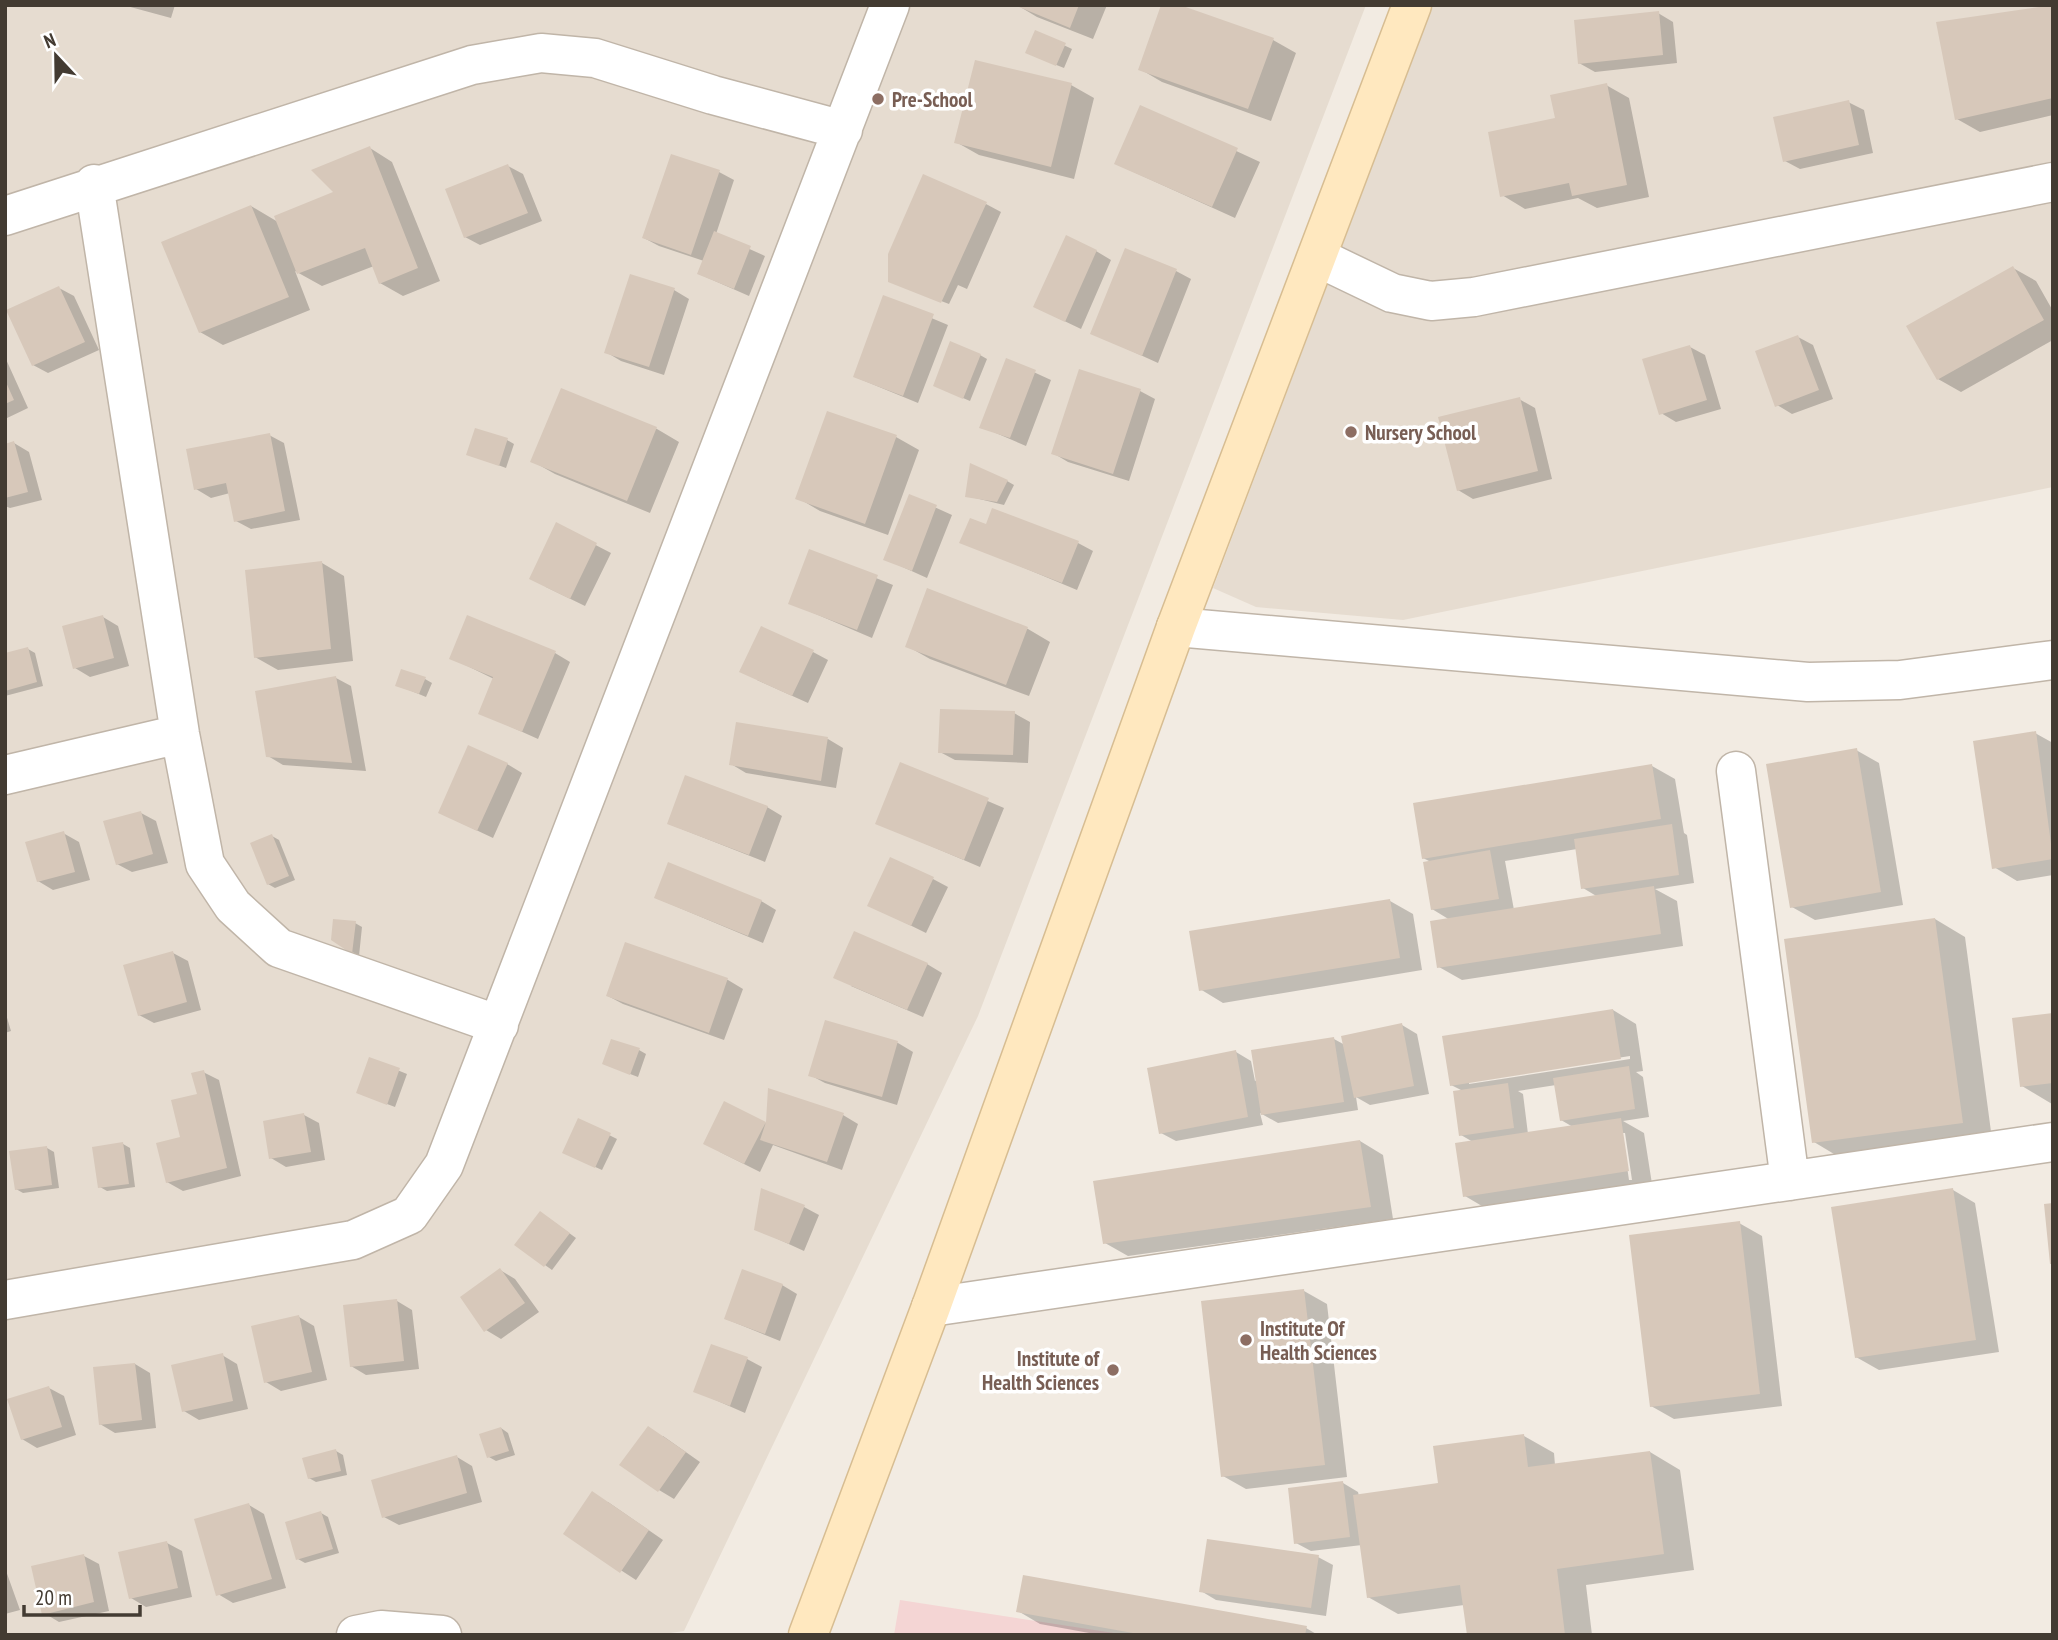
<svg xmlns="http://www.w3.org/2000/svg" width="2058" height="1640" viewBox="0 0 2058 1640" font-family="'PT Sans Narrow',sans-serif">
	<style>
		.residential { fill: #e6dcd0 }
		.medical { fill: #f4d5d4 }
		.shadow { fill: #0003; fill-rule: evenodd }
		.building { fill: #d7c8ba }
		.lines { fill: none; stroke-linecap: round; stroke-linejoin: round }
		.street-casing { stroke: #c0b5a8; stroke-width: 41 }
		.secondary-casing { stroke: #d7bd92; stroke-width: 41 }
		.street { stroke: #fff; stroke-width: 38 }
		.secondary { stroke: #ffe8bf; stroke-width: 38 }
		.education-dot { fill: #8d6e63; stroke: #fff; stroke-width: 2.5 }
		.labels { text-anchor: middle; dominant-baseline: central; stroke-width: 7; stroke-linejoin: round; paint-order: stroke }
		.education-label { font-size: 21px; font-weight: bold; fill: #785e54; stroke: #fff; text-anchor: start }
	</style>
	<rect width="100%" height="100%" fill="#f2ebe2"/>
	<path class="residential" d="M5 5H1366L978 1016 684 1631 657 1635H5Z
		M1433 5H2053V487L1403 620 1256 607 1213 588Z"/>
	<path class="medical" d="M900 1600 1127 1635H894Z"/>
	<path class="shadow" d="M123 5H175L171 18Z
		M1017 5H1107L1093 39 1037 17Z
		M2053 7V115L1980 132 1957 119Z
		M1658 13 1673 22 1677 63 1595 72 1579 63Z
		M1036 32 1072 49 1064 68 1034 56Z
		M1273 40 1296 53 1271 121 1162 82 1140 69Z
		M1071 85 1094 98 1074 179 979 155 956 142Z
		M1606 85 1629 98 1649 197 1597 208 1578 198 1525 209 1502 195 1557 120Z
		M1848 102 1864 110 1873 153 1800 169 1785 161Z
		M1141 107 1260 162 1235 218 1116 164Z
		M370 148 392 162 440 281 403 296 380 283 374 266 322 286 295 271 310 310 223 345 200 332 251 206 278 222 336 193Z
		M508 166 523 174 542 221 480 245 465 237Z
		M719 172 734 180 716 234 765 256 749 296 699 274 704 261 659 246 644 238Z
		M986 204 1001 212 967 289 958 285 949 304 894 283Z
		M1096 251 1111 260 1081 329 1035 307Z
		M2013 268 2036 281 2053 311V340L1961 392 1938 379Z
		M1176 271 1191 279 1158 363 1092 333Z
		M59 288 74 296 99 350 48 373 33 365Z
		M674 290 689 299 664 375 621 361 606 352Z
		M884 298 948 325 918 403 855 377Z
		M1798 337 1813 345 1833 399 1792 414 1777 405Z
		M1690 347 1705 355 1721 409 1676 422 1661 413Z
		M980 355 987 359 970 401 942 389Z
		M5 357 28 408 5 419Z
		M1007 360 1051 380 1026 446 982 427Z
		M562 391 657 429 679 442 650 513 555 474 532 461Z
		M1140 391 1155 399 1129 481 1068 462 1053 453Z
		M1519 399 1535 408 1552 479 1473 499 1458 490Z
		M828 413 896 437 919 450 888 535 820 511 798 498Z
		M269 435 284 443 300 520 251 529 236 521 230 493 211 498 196 489Z
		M507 440 514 444 506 468 468 454Z
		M14 443 29 452 42 500 10 508 5 506V446Z
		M1007 481 1014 485 1004 505 967 496Z
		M910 496 952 515 927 578 885 559Z
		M557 525 611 553 585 606 546 587Z
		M962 542 1078 543 1093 551 1077 590Z
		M810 551 893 585 872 638 790 603Z
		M322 563 344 576 353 661 278 670 255 657Z
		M928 591 1028 629 1050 642 1029 696 930 659 907 646Z
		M103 617 118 626 129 666 90 677 75 668Z
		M28 649 35 653 43 686 5 696V655Z
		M813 652 828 660 808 703 757 680Z
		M555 653 570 662 538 739 480 713 494 679 451 658Z
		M336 678 351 686 366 771 283 765 268 756Z
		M425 679 432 683 426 697 397 685Z
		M1014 713 1030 722 1028 763 955 760 940 752Z
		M2035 733 2053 743V875L2017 881 1994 867Z
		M828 739 843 748 836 788 746 773 731 764Z
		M1856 750 1879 763 1903 905 1815 920 1792 907Z
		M507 764 522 773 493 838 440 813Z
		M901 764 1004 808 980 867 877 823Z
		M1652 766 1675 779 1684 833 1687 835 1694 883 1655 889 1677 901 1683 946 1462 980 1439 967 1450 920 1432 909 1431 862 1423 858ZM1577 849 1583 888 1598 897 1514 910 1505 861Z
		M767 807 782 816 765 862 669 824Z
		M141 813 156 821 168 863 132 872 117 864Z
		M63 833 79 842 90 880 53 890 38 881Z
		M272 836 279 840 295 880 275 888 268 884Z
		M933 879 948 887 926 933 869 905Z
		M656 898 761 901 776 910 763 943Z
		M1390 901 1413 914 1422 970 1223 1003 1200 989Z
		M1935 919 1965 937 1992 1139 1844 1160 1814 1142Z
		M355 923 362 927 359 956 333 940Z
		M626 944 728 980 743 989 724 1040 623 1004 608 996Z
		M173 953 188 961 201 1010 154 1023 139 1015Z
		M927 964 942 973 923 1017 851 986Z
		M1613 1010 1636 1024 1643 1071 1636 1072 1643 1077 1649 1117 1623 1121 1644 1133 1652 1184 1487 1209 1465 1196 1473 1142 1461 1135 1463 1091 1451 1085ZM1630 1056V1059L1469 1084V1081ZM1556 1085 1561 1120 1573 1127 1528 1134 1523 1094 1518 1091ZM1622 1133H1625L1632 1180H1629Z
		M5 1011 11 1031 5 1033Z
		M2053 1015V1103L2052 1104 2022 1086Z
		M826 1022 898 1043 913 1052 897 1105 825 1083 810 1075Z
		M1402 1025 1417 1034 1429 1094 1370 1105 1356 1097 1358 1110 1278 1123 1260 1113 1263 1125 1176 1141 1161 1133 1236 1052 1251 1061 1255 1081 1334 1039 1345 1045Z
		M639 1050 646 1054 638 1077 604 1064Z
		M370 1059 407 1074 395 1107 358 1093Z
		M203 1072 219 1080 241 1176 183 1191 167 1182 199 1095Z
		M725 1104 767 1124 843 1115 858 1124 842 1170 773 1145 760 1172 720 1152Z
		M304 1115 319 1123 325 1160 286 1167 271 1158Z
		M579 1120 617 1139 602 1170 571 1156Z
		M1360 1141 1383 1155 1393 1219 1128 1256 1105 1243Z
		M123 1144 130 1148 135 1187 107 1191 100 1187Z
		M47 1148 54 1152 59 1188 23 1193 16 1189Z
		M1953 1190 1975 1203 1999 1352 1879 1370 1856 1357Z
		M804 1207 819 1215 804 1251 756 1229Z
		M547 1217 576 1238 552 1270 517 1245Z
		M1739 1223 1762 1236 1782 1406 1674 1419 1651 1406Z
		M500 1270 515 1279 539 1312 501 1339 486 1330Z
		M782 1285 797 1294 780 1341 726 1319Z
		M1304 1291 1327 1304 1347 1477 1246 1489 1223 1476Z
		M397 1301 412 1310 419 1369 366 1375 351 1366Z
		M299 1317 314 1326 327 1380 281 1391 266 1382Z
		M222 1355 237 1364 248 1409 199 1420 184 1411Z
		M747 1359 762 1367 745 1413 695 1391Z
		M135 1364 150 1373 156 1428 115 1433 100 1424Z
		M49 1388 64 1396 76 1435 37 1448 22 1439Z
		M501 1428 508 1433 515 1455 496 1461 489 1457Z
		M663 1436 700 1462 674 1499 659 1490Z
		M1524 1436 1554 1453 1555 1465 1650 1452 1680 1470 1694 1570 1586 1585 1592 1635H1468L1464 1605 1398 1614 1368 1597 1362 1545 1311 1551 1296 1543 1343 1483 1358 1492 1359 1496 1440 1484Z
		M336 1451 343 1455 347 1475 316 1482 309 1478Z
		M457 1457 472 1466 482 1502 399 1525 384 1517Z
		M608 1502 663 1540 636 1580 565 1534Z
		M249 1505 264 1514 286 1588 233 1603 218 1594Z
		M321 1513 328 1517 339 1553 305 1563 298 1559Z
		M167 1543 182 1551 192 1597 146 1607 131 1598Z
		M84 1556 99 1564 109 1611 59 1622 44 1613Z
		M1318 1557 1333 1565 1326 1616 1216 1600 1201 1591Z
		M5 1568 20 1610 5 1614Z
		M1018 1611 1306 1628 1318 1635H1100L1040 1624Z"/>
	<path class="building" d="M1014 5H1079L1070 28Z
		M1161 5H1180L1274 38 1248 109 1138 70Z
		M2053 5V98L1955 120 1936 22Z
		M1659 11 1663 55 1578 64 1574 20Z
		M1035 30 1066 43 1056 66 1025 53Z
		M975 60 1072 83 1051 167 954 143Z
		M1607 83 1627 185 1572 196 1569 183 1500 197 1488 132 1555 118 1550 95Z
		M1849 100 1859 145 1783 162 1773 117Z
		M1140 105 1238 148 1212 207 1114 164Z
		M370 146 418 268 379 284 365 248 297 274 274 216 333 192 311 170Z
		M671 154 720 170 691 255 642 238Z
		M508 164 528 213 464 238 445 189Z
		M923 174 987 202 941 303 888 282V254Z
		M251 205 289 297 199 333 161 242Z
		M714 231 751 246 734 289 697 274Z
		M1066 235 1097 250 1065 322 1033 307Z
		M1125 248 1177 269 1142 356 1090 334Z
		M2013 266 2044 320 1937 380 1906 326Z
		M630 274 675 288 649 367 604 353Z
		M59 286 85 342 32 366 6 310Z
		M883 295 934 314 903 396 853 377Z
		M1798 335 1819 390 1775 407 1755 351Z
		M950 341 981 354 963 399 933 386Z
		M1690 345 1707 400 1659 415 1642 359Z
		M1006 358 1036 370 1010 438 979 428Z
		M1079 369 1141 389 1113 474 1051 454Z
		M5 380 14 400 5 404Z
		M561 388 657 427 627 501 530 462Z
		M1520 397 1538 471 1457 491 1438 417Z
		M827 411 897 435 865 524 795 499Z
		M475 428 508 438 499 466 466 455Z
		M270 433 285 511 234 522 226 483 194 490 186 449Z
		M14 441 28 492 5 498V444Z
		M970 463 1008 480 997 502 965 497Z
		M909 494 937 505 912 571 883 560Z
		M992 508 1079 541 1062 583 959 543 970 518 986 524Z
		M556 522 597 543 570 599 529 579Z
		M809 549 878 575 857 630 788 604Z
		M322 561 331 649 254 658 245 570Z
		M927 588 1028 627 1006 685 905 647Z
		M103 615 114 658 73 669 62 626Z
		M467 615 556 651 522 732 478 714 493 677 449 659Z
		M761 626 814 650 792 696 739 672Z
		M28 647 37 682 5 691V653Z
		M401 669 426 677 419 694 395 686Z
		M336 676 352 763 266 757 255 691Z
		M940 709 1015 711 1013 755 938 753Z
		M736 722 828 737 821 781 729 765Z
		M2036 731 2053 859 1992 869 1973 741Z
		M468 745 508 763 477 831 438 813Z
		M1857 748 1881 892 1790 908 1766 764Z
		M900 762 989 798 964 860 875 824Z
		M1652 764 1661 819 1422 859 1413 803Z
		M685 775 768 806 749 855 667 824Z
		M141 811 153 854 116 865 103 821Z
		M1672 824 1679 875 1581 889 1574 839Z
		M64 831 75 872 37 882 25 842Z
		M272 834 289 876 267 885 250 843Z
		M1490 850 1499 899 1431 910 1423 862Z
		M890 857 934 877 911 926 867 906Z
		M668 862 762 900 748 936 654 898Z
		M1654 886 1661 934 1437 968 1430 921Z
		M1390 899 1400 958 1199 991 1189 931Z
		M1935 918 1963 1123 1812 1143 1784 939Z
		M333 919 356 921 352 954 331 940Z
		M854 931 928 963 907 1010 833 978Z
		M625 942 728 978 709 1033 606 996Z
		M173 951 187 1002 138 1016 123 965Z
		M1613 1009 1621 1059 1450 1086 1442 1036Z
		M2053 1013V1083L2020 1087 2012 1018Z
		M825 1020 898 1041 882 1097 808 1076Z
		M1402 1023 1414 1086 1354 1098 1341 1036Z
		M1334 1037 1344 1102 1261 1115 1251 1050Z
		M611 1039 640 1048 630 1075 602 1064Z
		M1236 1050 1248 1117 1159 1134 1147 1068Z
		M369 1057 400 1068 387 1105 356 1093Z
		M1629 1066 1635 1109 1560 1121 1553 1078Z
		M204 1070 227 1168 166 1183 156 1143 180 1137 171 1100 197 1094 191 1073Z
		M1508 1083 1514 1128 1459 1136 1453 1091Z
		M768 1088 844 1113 827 1162 760 1140 766 1122 744 1164 703 1144 724 1101 766 1122Z
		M304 1113 311 1152 269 1159 263 1121Z
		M578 1118 611 1133 595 1168 562 1153Z
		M1621 1118 1629 1171 1463 1197 1455 1143Z
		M1360 1140 1371 1207 1103 1244 1093 1181Z
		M123 1142 129 1184 98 1188 92 1147Z
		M47 1146 52 1185 15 1190 9 1151Z
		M761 1188 805 1205 789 1244 754 1230Z
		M1953 1188 1976 1340 1855 1358 1831 1207Z
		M2053 1203V1264H2050L2044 1204Z
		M540 1211 570 1233 544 1267 514 1245Z
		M1740 1221 1760 1394 1650 1407 1629 1235Z
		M500 1268 525 1303 484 1332 460 1297Z
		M742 1269 783 1284 765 1334 724 1319Z
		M1304 1289 1325 1465 1221 1477 1201 1301Z
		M397 1299 404 1361 350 1367 343 1305Z
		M299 1315 312 1372 264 1383 251 1326Z
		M711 1344 748 1357 730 1406 693 1392Z
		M223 1353 233 1401 182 1412 171 1365Z
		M135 1363 142 1420 99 1425 93 1367Z
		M49 1386 62 1427 21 1440 7 1399Z
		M648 1426 686 1452 658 1492 619 1465Z
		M501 1427 509 1451 487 1458 479 1434Z
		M1524 1434 1528 1467 1650 1451 1664 1554 1557 1569 1565 1635H1467L1460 1585 1367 1598 1353 1495 1438 1483 1433 1446Z
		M336 1449 341 1471 308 1479 302 1458Z
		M457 1455 467 1493 382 1518 371 1480Z
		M1343 1481 1350 1537 1294 1544 1288 1488Z
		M592 1491 649 1530 620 1573 563 1534Z
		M249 1503 272 1579 216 1596 194 1519Z
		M321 1511 333 1549 296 1560 285 1522Z
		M1207 1539 1319 1555 1311 1608 1199 1592Z
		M167 1541 178 1588 129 1599 118 1552Z
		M84 1554 94 1602 42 1615 31 1566Z
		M1023 1575 1307 1626 1305 1635H1144L1016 1612Z"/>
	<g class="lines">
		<g class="street-casing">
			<path id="street" d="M94 184 180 734 205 864 233 906 279 948 499 1025
				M5 216 472 65 541 53 595 58 713 95 843 130
				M1317 257 1392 293 1431 301 1474 297 2053 182
				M1176 627 1808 682 1900 680 2053 660
				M1736 771 1790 1181
				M5 775 180 734
				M5 1300 353 1240 409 1215 444 1165 890 5
				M931 1307 2053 1142
				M356 1635 381 1630 442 1635"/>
		</g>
		<g class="secondary-casing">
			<path id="secondary" d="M808 1635 931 1307 1176 627 1412 5"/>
		</g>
		<use href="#street" class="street"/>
		<use href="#secondary" class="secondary"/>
	</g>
	<g class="education-dot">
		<circle cx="878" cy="99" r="7"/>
		<circle cx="1351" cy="432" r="7"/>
		<circle cx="1246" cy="1340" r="7"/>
		<circle cx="1113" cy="1370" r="7"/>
	</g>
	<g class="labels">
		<g class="education-label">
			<text x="892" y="99">Pre-School</text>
			<text x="1365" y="432">Nursery School</text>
			<text x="1260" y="1328">Institute Of<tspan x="1260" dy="24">Health Sciences</tspan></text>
			<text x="1099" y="1358" text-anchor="end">Institute of<tspan x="1099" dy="24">Health Sciences</tspan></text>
		</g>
	</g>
	<rect width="2058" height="1640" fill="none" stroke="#433b32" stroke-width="14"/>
	<g transform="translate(56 56) rotate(338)" stroke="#ffffff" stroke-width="5" paint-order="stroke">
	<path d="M0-5L12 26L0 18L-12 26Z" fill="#433b32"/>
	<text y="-10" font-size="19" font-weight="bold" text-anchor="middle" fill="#433b32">N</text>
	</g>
	<path d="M24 1605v10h116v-10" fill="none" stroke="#433b32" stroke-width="3.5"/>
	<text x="35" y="1605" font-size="21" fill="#433b32" stroke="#ffffff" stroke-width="5" paint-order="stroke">20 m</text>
</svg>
